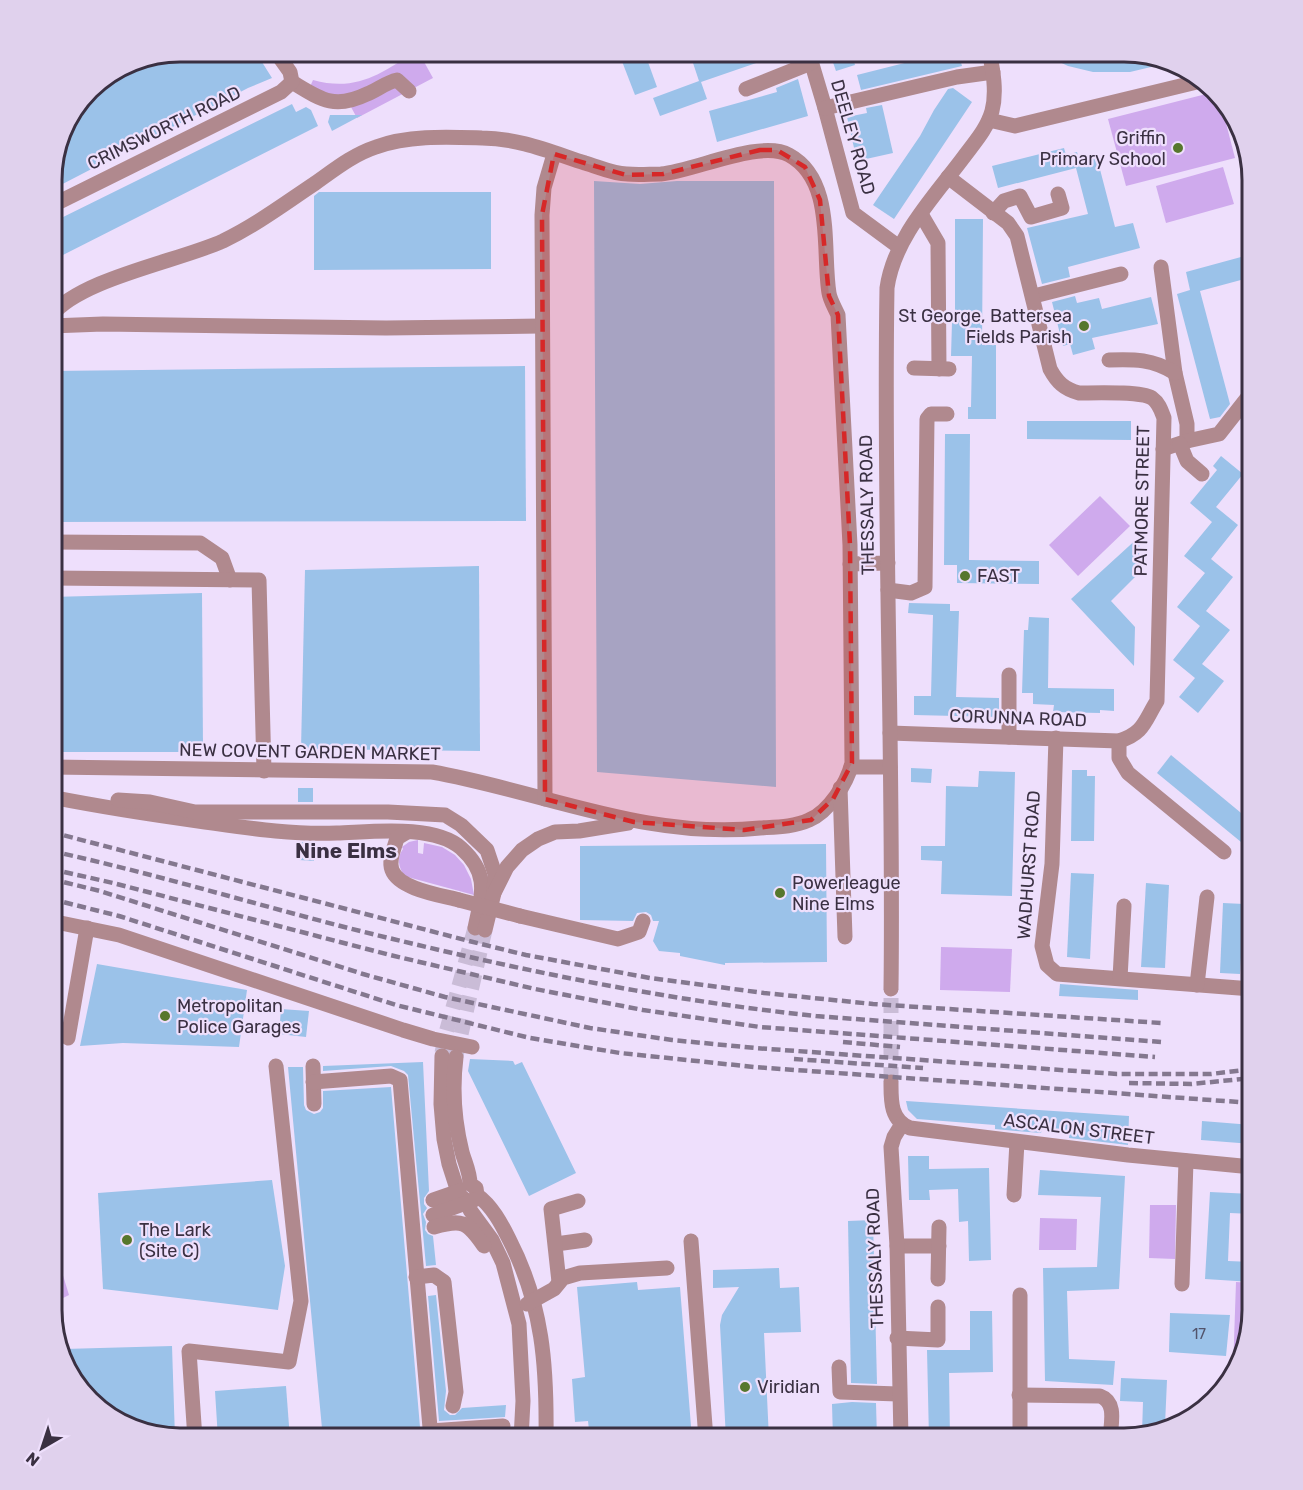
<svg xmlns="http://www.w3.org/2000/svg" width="1303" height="1490" viewBox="0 0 1303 1490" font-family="Rubik,sans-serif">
	<rect width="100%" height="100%" fill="#eedffc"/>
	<g fill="#cfaaed">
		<path d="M416,51H418L433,78L357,118L351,107L305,98L313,80C356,92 381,74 416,51Z"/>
		<path d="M1214,92L1219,96L1235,158L1126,186L1108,119Z"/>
		<path d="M1223,167L1234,204L1166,223L1156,186Z"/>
		<path d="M1100,496L1130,526L1078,576L1049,545Z"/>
		<path d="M418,840V853L423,854L424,843L442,847L455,855L464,865L471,879L474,895L404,876C399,867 396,858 403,849L402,847L409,842Z"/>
		<path d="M941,947L1012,949L1010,992L940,990Z"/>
		<path d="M1150,1205H1176L1175,1259L1149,1258Z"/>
		<path d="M1040,1218L1077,1219L1076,1250H1039Z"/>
		<path d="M51,1236L69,1295L51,1304Z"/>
		<path d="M1236,1282L1252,1283V1311L1239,1368L1236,1370H1233Z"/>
	</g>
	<g fill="#9bc2e9">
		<path d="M180,51H255L272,78L248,88L51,190V171L64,122L95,83L137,59Z"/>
		<path d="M618,51H644L657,87L635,95Z"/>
		<path d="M729,51H759L762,61L701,82L707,99L660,116L653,98L699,81L693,63Z"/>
		<path d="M829,51H851L855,65L836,71Z"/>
		<path d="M952,51H958L962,66L861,90L857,75Z"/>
		<path d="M1036,51H1132L1172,62L1130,72H1093L1068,66Z"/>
		<path d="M798,79L808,116L717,142L709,111L777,92L776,88Z"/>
		<path d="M953,88L972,102L894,219L873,205L920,136L934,110L948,89Z"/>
		<path d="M292,104L296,112L306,107L311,110L318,126L57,258L51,246V223Z"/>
		<path d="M882,105L893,153L857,161L847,117L867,113L866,108Z"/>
		<path d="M330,115H362L332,131L328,122Z"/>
		<path d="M1064,148L1066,155L1077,152L1079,159L1096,154L1115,227L1133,223L1140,248L1068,267L1070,277L1042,284L1027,228L1088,214L1076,168L998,188L992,166Z"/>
		<path d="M594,181L640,184L677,181H774L776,787L597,772Z"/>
		<path d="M319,192H491V269L314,270V196Z"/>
		<path d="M955,219H983L982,345H996V419H968V407H971L972,356H951L952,322H955Z"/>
		<path d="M1252,254V277L1200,291L1230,404L1220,417L1210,419L1177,294L1190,290L1186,272Z"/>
		<path d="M1075,296L1077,303L1099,298L1102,309L1151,297L1158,324L1092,338L1095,349L1073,355L1070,344L1063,346L1052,302Z"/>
		<path d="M525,366L526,521L51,522V371Z"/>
		<path d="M1027,421H1131V440L1027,439Z"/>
		<path d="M945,434H970L969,560L1039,561V584L957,583V565H944Z"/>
		<path d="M1221,456L1243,474L1216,507L1238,525L1211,559L1233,577L1206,611L1230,630L1202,664L1224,681L1198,713L1179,697L1195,678L1173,660L1200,626L1177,607L1205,573L1184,556L1212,522L1190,503L1217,470L1213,466Z"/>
		<path d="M1140,536L1138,574L1111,601L1135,627L1134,666L1071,599Z"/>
		<path d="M479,566L480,751L301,749L305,570Z"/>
		<path d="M202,593L203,752H51V597Z"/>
		<path d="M909,603L950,604V611H959L956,697L999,698V717L914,715V696H931L933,615L908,613Z"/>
		<path d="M1029,617L1049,618L1048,688L1114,689V711L1100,710V713L1053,712L1054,705L1033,704V693H1022L1024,630H1028Z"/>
		<path d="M1171,755L1252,822V851L1157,773Z"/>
		<path d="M911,768L932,769L931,783L911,782Z"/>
		<path d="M1072,770H1087V776H1095L1094,841H1071Z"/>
		<path d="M979,771L1015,772L1012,896L941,894L942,861L921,860V846H945L946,786L978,787Z"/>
		<rect x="298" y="788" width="15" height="14"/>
		<path d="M299,842L314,843V861L299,860Z"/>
		<path d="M826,844L827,962L725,963V965L680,956V953L659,951L653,941L659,921H653L651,915L646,912L637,913L633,921L580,920V846Z"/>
		<path d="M1071,873L1094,874L1090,959L1067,957Z"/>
		<path d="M1146,883L1169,885L1165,968L1141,967Z"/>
		<path d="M1223,903L1244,904L1240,974L1220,973Z"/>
		<path d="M97,964L247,990L239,1047L123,1043L80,1046Z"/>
		<path d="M1060,984L1138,990V1000L1059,996Z"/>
		<path d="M281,1009L309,1011L306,1037L279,1034Z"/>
		<path d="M470,1059L513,1061L515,1065L522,1062L576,1173L529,1196L468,1071Z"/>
		<path d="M423,1062L429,1191L424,1198V1204L427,1208L423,1214L426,1222L425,1230L428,1234L433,1236L436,1265L426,1266L408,1075L404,1071L391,1066L323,1071V1066Z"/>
		<path d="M288,1067H303L304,1105L306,1110L314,1114L320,1112L323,1108V1091L391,1087L421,1439H323Z"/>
		<path d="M906,1101L1129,1116L1128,1145L1069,1138L1070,1130L1042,1129L1041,1133L1016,1131L995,1129V1125L917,1119L908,1110Z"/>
		<path d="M1202,1121L1252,1125V1144L1201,1140Z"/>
		<path d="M908,1156H929V1169L989,1168L991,1260L969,1261L968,1221L959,1222L958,1189L929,1190L930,1200H909Z"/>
		<path d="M1040,1170L1125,1176L1119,1289L1067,1291L1069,1359L1115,1361L1113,1385L1045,1381L1043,1268L1097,1267L1101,1197L1038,1195Z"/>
		<path d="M272,1180L285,1266L278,1310L103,1289L98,1193Z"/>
		<path d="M1210,1192L1252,1194V1214L1230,1213L1228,1261L1252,1262V1282L1205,1279Z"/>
		<path d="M873,1220L877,1384L851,1383L848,1221Z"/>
		<path d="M779,1268L780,1288L799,1287L801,1332L764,1333L769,1439H726L720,1325L722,1315L739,1287L713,1288V1270Z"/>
		<path d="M637,1282L638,1290L680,1287L692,1439H590L588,1421L575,1422L572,1379L585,1377L577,1287Z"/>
		<path d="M436,1295L446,1391L444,1410L450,1415H455L462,1408L506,1405L505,1417L439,1421L428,1296Z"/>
		<path d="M970,1311H992L993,1372L949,1373L950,1439H929L927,1350H970Z"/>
		<path d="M1170,1313L1230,1315L1226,1356L1169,1352Z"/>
		<path d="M172,1346L175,1438L122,1426L77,1388L64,1349Z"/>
		<path d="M1121,1378L1167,1380L1165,1425L1142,1433L1143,1402L1120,1401Z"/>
		<path d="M286,1386L290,1439H218L215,1391Z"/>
		<path d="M852,1402L876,1403L877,1439H833L832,1404Z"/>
		<path d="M502,1436L501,1439H456Z"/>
	</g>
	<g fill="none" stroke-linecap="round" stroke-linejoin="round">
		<g stroke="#cabcd7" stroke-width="15" stroke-dasharray="15 8" stroke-linecap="butt">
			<path d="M442,1053L446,1033L475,928"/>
			<path d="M456,1056L485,930"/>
			<path d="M891,1082V989"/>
		</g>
		<g stroke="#b0898e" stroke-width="15">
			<path d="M275,51L290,72L292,82C320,99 334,110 367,94C377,90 387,82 397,80L409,91"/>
			<path d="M808,51L825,108L853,213L899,247"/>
			<path d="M746,89L811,63"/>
			<path d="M825,108L957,77L993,72"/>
			<path d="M989,120L1015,126L1201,81"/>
			<path d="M51,206L281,92L292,82"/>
			<path d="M993,213L1004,201L1020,196L1031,217L1062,208L1058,194"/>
			<path d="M921,214L938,243L939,369"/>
			<path d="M1161,267L1175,373L1187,424V441L1163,449"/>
			<path d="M1034,296L1121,274"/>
			<path d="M51,326L103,324L386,328L541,326"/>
			<path d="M1109,360C1134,359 1153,359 1175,373"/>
			<path d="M914,368L949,369"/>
			<path d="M1187,441L1219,434L1252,392"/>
			<path d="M1180,444L1187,461L1202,474"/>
			<path d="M51,542L200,543L222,558L230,580"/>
			<path d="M850,564L888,563"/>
			<path d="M51,578L259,580L264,771"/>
			<path d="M888,590L911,593L925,587L927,419L931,414H947"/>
			<path d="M1009,675V737"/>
			<path d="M890,733L1119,741C1144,733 1144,722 1157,701L1164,418C1161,410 1159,403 1152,398C1140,391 1094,393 1079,393C1064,389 1057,382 1050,369L1017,236L1008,223L948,177"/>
			<path d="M1056,738L1052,864L1042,946L1047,965L1057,974L1252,989"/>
			<path d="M1119,741V758L1128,773L1224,852"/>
			<path d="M51,767L432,772C541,791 646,840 760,828C776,827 794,827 809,820C829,812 847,783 852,763L850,545L838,315C835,308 830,300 829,293C822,250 835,180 789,155C760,139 695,171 661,174C650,174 638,175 627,174C613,174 599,167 585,163C551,152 518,138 482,138C448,137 409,135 376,147C352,155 334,170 314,184C284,204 256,225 223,241C179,261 79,279 51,316"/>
			<path d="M851,767H890"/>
			<path d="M840,788L845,937"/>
			<path d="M51,797C102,807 153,815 205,822C248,828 293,835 337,833C371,832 434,824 461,848C490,874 482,894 475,928"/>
			<path d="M545,799L542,215L544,188L554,154"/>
			<path d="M118,800L150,802L195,812H388L445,815L461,825L487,850L495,874L494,893"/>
			<path d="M407,832L397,838C395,847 388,860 392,870C399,889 440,895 459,900"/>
			<path d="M520,916L618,939L639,932L643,921"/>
			<path d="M51,921L119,935L403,1030L433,1039L472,1047"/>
			<path d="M485,930L494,893L507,867L522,850L538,839L555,832L579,831L628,823"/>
			<path d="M1120,978L1124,906"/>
			<path d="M1197,985L1207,897"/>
			<path d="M891,989C894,756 883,522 887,288C894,238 933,198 963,158C974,143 987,129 992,111C997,92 993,70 989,51"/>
			<path d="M68,1038L87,928"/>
			<path d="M442,1056L441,1104L444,1139L449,1164L459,1195L467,1201L470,1210L492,1240L503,1263L519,1324L523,1401L521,1439"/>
			<path d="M456,1057C452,1089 454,1120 462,1152C465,1163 470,1172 470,1184L476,1188L477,1195C492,1206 501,1223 509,1239C543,1305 547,1366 546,1439"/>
			<path d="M313,1066L314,1104"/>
			<path d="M313,1082L391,1076L400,1080L431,1439"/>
			<path d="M891,1082C891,1100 890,1120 910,1128L1128,1155L1252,1167"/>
			<path d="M1014,1195L1017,1142"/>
			<path d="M433,1200L459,1191"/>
			<path d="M433,1215L474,1200"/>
			<path d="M434,1227C462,1219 467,1221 484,1246"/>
			<path d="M691,1241L706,1439"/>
			<path d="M556,1244L585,1240"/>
			<path d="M897,1246H939"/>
			<path d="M416,1277L434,1275L444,1282L456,1392L453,1406"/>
			<path d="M938,1279L939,1227"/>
			<path d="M559,1282L551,1209L578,1201"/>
			<path d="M1182,1284L1186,1161"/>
			<path d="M1020,1295V1439"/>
			<path d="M527,1304L554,1289L563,1278L580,1273L667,1268"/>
			<path d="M897,1338L938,1340V1307"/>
			<path d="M839,1367L840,1392L898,1394"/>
			<path d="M1019,1395L1100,1396C1117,1402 1111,1423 1110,1439"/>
			<path d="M430,1431L503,1426"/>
			<path d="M195,1439L189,1351L289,1362L301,1301L276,1066"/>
			<path d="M901,1439L897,1246L891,1147L894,1137L902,1124"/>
		</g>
		<g stroke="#84788f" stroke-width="4.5" stroke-dasharray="9 4.5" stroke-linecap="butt">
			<path d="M51,832L469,941L526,955L650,978L764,993L873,1004L1161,1023"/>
			<path d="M51,851C166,876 279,912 393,939C533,973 673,1001 816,1016L1161,1042"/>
			<path d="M51,869L113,883L390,955L535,989L643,1010L760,1027L1155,1057"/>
			<path d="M51,879L100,891L363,974L445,997L590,1028L672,1040L755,1048L1117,1074H1211L1252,1069"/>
			<path d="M51,899L119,916L396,1005L530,1038L620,1053L754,1067L1252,1103"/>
			<path d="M843,1042L900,1047"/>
			<path d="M794,1059L923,1068"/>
			<path d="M1129,1083L1191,1084L1252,1078"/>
		</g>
		<path stroke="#b0898e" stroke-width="15" d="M459,900L520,916"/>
	</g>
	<path fill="#d62828" fill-opacity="0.2" stroke="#d62828" stroke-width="4.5" stroke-dasharray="12 8" stroke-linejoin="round" d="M760,150H777L805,167L820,200L829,296L838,315L850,545L852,763L833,799L811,820L744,830L634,822L545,799L542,215L554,154L626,175L663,174Z"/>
	<g fill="#57772d" stroke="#eedffc" stroke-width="2">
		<circle cx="1178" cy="148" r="6"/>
		<circle cx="1084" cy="326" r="6"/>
		<circle cx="965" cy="576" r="6"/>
		<circle cx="780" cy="893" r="6"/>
		<circle cx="165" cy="1016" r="6"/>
		<circle cx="127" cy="1240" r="6"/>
		<circle cx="745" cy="1387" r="6"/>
	</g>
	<g text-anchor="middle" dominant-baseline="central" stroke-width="4.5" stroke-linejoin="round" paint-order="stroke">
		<g font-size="15" fill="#52546c">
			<text x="1199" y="1334">17</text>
		</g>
		<g font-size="18" fill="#3a3042" stroke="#eedffc">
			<text transform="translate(164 128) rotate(-26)">CRIMSWORTH ROAD</text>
			<text transform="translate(853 137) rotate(74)">DEELEY ROAD</text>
			<text transform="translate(1142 501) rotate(-89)">PATMORE STREET</text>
			<text transform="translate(867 505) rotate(-91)">THESSALY ROAD</text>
			<text transform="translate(1018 718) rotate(2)">CORUNNA ROAD</text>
			<text transform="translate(310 752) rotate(1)">NEW COVENT GARDEN MARKET</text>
			<text transform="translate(1029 865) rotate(-86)">WADHURST ROAD</text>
			<text transform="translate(1079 1129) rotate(7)">ASCALON STREET</text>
			<text transform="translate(875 1258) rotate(-92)">THESSALY ROAD</text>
		</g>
		<g font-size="18" fill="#3a3042" stroke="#eedffc" text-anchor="start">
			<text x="1166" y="138" text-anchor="end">Griffin<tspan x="1166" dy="21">Primary School</tspan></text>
			<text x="1072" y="316" text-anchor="end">St George, Battersea<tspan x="1072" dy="21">Fields Parish</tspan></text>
			<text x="977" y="576">FAST</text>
			<text x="792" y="883">Powerleague<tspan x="792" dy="21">Nine Elms</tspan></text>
			<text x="177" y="1006">Metropolitan<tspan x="177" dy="21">Police Garages</tspan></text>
			<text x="139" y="1230">The Lark<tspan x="139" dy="21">(Site C)</tspan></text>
			<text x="757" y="1387">Viridian</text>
		</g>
		<g font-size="21" font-weight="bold" fill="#3a3042" stroke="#eedffc">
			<text x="346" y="850">Nine Elms</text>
		</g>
	</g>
	<path d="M0 0H1303V1490H0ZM180 62H1124A118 118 0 0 1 1242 180V1310A118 118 0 0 1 1124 1428H180A118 118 0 0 1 62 1310V180A118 118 0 0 1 180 62Z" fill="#e0d1ed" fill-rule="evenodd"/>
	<path fill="none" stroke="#3a3042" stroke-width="3" d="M180 62H1124A118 118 0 0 1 1242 180V1310A118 118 0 0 1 1124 1428H180A118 118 0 0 1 62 1310V180A118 118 0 0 1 180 62Z"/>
	<g transform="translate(42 1448) rotate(219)" stroke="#eedffc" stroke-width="4.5" paint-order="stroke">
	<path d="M0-4.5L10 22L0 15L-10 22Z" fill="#3a3042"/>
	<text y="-9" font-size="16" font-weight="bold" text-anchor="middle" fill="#3a3042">N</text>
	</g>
</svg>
